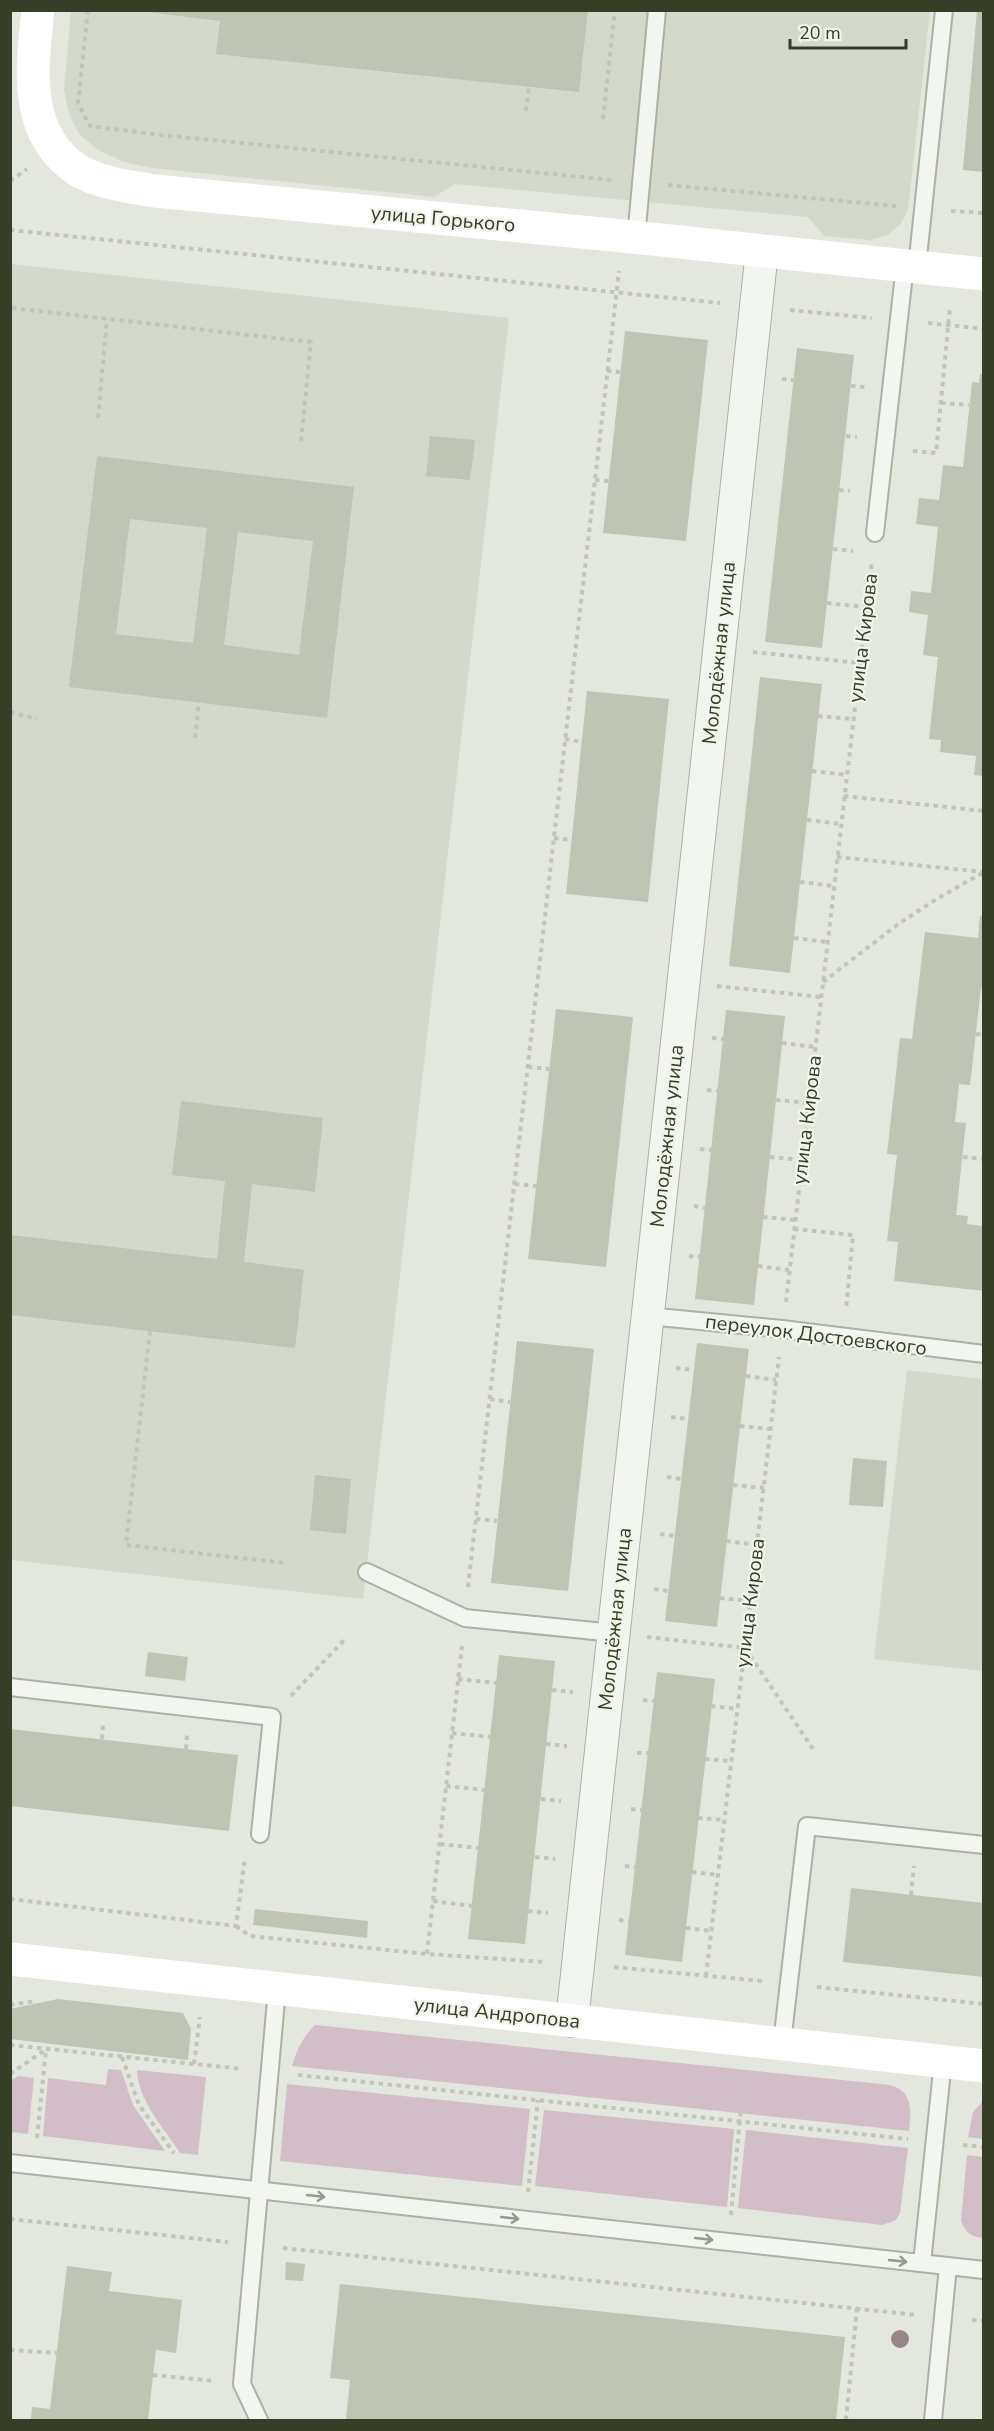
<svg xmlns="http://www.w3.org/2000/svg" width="994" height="2431" viewBox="0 0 994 2431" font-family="'Nunito Sans',sans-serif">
	<rect width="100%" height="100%" fill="#e4e7dd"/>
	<g fill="#d4d9cb">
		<path d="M71,11H930L908,210L900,225L887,235L871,240L824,236L808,217L455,184L434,197L152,168L124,162L98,150L79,134L69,114L64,90Z"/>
		<path d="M11,264L509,318L363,1599L11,1560Z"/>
		<path d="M907,1370L983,1379V1671L874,1659Z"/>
	</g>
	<g fill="#d1bec9">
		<path d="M315,2025L890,2085C913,2091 911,2111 909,2131L292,2066C297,2049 303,2037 315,2025Z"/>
		<path d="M108,2069L121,2070L133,2105L165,2151L43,2136L48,2078L106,2085Z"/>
		<path d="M137,2070L206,2077L198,2155L180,2153C164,2128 138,2101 137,2070Z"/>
		<path d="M19,2076L34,2078L28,2134L11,2132V2080Z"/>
		<path d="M287,2084L530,2109L522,2186L280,2161Z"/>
		<path d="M983,2101V2139L968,2137L973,2112Z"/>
		<path d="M544,2110L734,2129L727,2207L535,2186Z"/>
		<path d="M746,2130L908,2148L900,2213L896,2220L882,2225L738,2208Z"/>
		<path d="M967,2155L983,2157V2238C971,2237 966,2233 961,2221Z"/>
	</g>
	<g fill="#bfc4b4" fill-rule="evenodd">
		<path d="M132,10H588L579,92L216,54L220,21Z"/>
		<path d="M977,10H984V172L963,170Z"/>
		<path d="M625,331L708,340L686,541L603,533Z"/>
		<path d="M797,348L854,355L822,648L765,642Z"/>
		<path d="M980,374L984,375V776L974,775L976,756L940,752L941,740L929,739L938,657L923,655L928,615L909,612L911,591L931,593L938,527L916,524L919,498L939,500L943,465L963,467L972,382L979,383Z"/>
		<path d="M430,436L475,440L470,480L426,476Z"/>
		<path d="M97,456L354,487L327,718L69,687ZM130,519L207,528L193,643L116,634ZM238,532L313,541L299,655L224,645Z"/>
		<path d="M760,677L822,684L790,973L729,966Z"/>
		<path d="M587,691L669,699L648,902L566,894Z"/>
		<path d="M980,916L984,917V988H981L970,1085L959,1084L955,1122L966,1123L956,1215L968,1216L967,1224L984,1226V1291L894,1281L898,1242L887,1241L897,1155L887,1154L900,1038L912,1039L925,932L978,938Z"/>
		<path d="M556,1009L633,1017L606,1267L528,1259Z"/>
		<path d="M726,1010L785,1016L754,1305L695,1299Z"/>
		<path d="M181,1101L323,1118L315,1192L252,1184L244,1262L304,1270L295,1348L10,1315V1235L217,1259L225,1181L172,1175Z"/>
		<path d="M517,1341L594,1349L568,1591L491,1583Z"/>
		<path d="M697,1343L749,1349L717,1627L665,1621Z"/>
		<path d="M853,1458L887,1461L883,1507L849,1505Z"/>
		<path d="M315,1475L351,1479L346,1534L310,1530Z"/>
		<path d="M148,1652L188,1657L185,1681L145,1676Z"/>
		<path d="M499,1655L555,1661L525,1944L468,1939Z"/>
		<path d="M657,1672L715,1679L682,1962L625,1955Z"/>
		<path d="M10,1729L238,1755L229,1831L10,1806Z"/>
		<path d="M851,1888L984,1903V1977L843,1962Z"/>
		<path d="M255,1909L368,1921L367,1938L253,1925Z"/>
		<path d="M58,1999L183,2013L191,2029L188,2060L10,2039V2009Z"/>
		<path d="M286,2262L305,2264L303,2281L285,2280Z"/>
		<path d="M67,2266L112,2272L109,2291L182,2300L176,2353L156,2350L148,2420H31L32,2407L50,2409Z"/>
		<path d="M340,2284L845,2337L836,2420H346L350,2380L330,2378Z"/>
	</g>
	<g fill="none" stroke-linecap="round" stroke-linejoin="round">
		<g stroke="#acb1a3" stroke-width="20">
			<g id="lane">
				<path d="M636,238L657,10"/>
				<path d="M917,267L944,10"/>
				<path d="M875,533L905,265"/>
				<path d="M648,1316L782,1329L984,1354"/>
				<path d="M367,1572L465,1618L614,1633"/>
				<path d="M10,1687L272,1717L260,1834"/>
				<path d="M782,2043L807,1826L984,1845"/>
				<path d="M10,2163L984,2270"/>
				<path d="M922,2263L943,2061"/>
				<path d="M259,2420L242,2384L277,1989"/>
				<path d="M933,2420L948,2266"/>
			</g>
		</g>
		<g stroke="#acb1a3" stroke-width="34">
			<path id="street" d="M572,2021L762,251"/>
		</g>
		<g stroke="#c2c5bc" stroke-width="4" stroke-dasharray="4.5 4.5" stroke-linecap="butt">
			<path d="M88,10L78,103L90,126L161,135L612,180"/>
			<path d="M526,111L529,87"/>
			<path d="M603,119L615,10"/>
			<path d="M10,181L27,169"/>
			<path d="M668,185L896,206"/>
			<path d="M951,211L984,213"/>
			<path d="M10,230L720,303"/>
			<path d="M12,308L311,342L301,441"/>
			<path d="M790,310L872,318"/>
			<path d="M928,323L984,329"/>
			<path d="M607,371L620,372"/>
			<path d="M782,379L794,380"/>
			<path d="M851,386L865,387"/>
			<path d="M941,403L969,405"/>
			<path d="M98,418L107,319"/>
			<path d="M846,436L857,437"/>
			<path d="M913,451L936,453L950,307"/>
			<path d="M595,480L609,481"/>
			<path d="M839,490L850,491"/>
			<path d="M833,549L853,551"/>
			<path d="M827,603L866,607"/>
			<path d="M753,652L860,663"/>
			<path d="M10,712L37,719"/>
			<path d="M818,716L853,719"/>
			<path d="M195,738L199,702"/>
			<path d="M565,739L582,742"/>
			<path d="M812,771L847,775"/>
			<path d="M844,796L984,811"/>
			<path d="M807,820L841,824"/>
			<path d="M554,838L572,840"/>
			<path d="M837,857L983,872"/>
			<path d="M800,882L834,886"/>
			<path d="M794,938L827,942"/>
			<path d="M823,982L897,925L935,900L984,872"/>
			<path d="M717,986L821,997"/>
			<path d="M976,1034L984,1035"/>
			<path d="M712,1038L723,1039"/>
			<path d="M782,1043L815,1047"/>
			<path d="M528,1067L549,1069"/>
			<path d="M707,1090L718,1091"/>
			<path d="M776,1100L809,1103"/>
			<path d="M700,1149L711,1150"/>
			<path d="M770,1157L802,1160"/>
			<path d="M963,1157L984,1159"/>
			<path d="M515,1184L536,1186"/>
			<path d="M694,1206L705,1208"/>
			<path d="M763,1217L795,1220"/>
			<path d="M794,1229L853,1235L846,1310"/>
			<path d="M689,1256L700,1257"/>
			<path d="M758,1266L789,1270"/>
			<path d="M786,1302L872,561"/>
			<path d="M150,1331L126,1545L285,1563"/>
			<path d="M676,1368L694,1370"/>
			<path d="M746,1376L776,1380"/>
			<path d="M490,1399L510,1402"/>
			<path d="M671,1417L688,1419"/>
			<path d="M740,1426L770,1429"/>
			<path d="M667,1477L681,1479"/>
			<path d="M733,1485L764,1488"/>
			<path d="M476,1519L497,1521"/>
			<path d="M660,1534L675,1536"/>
			<path d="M726,1541L757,1545"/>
			<path d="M468,1587L619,271"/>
			<path d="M654,1589L668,1591"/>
			<path d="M720,1598L750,1601"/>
			<path d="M647,1637L745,1648L815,1752"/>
			<path d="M458,1679L496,1683"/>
			<path d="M552,1690L573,1692"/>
			<path d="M291,1696L346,1638"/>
			<path d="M643,1700L654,1701"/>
			<path d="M711,1706L738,1709"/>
			<path d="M452,1733L490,1737"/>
			<path d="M102,1739L103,1725"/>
			<path d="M546,1744L567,1746"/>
			<path d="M186,1749L187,1735"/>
			<path d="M637,1753H648"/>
			<path d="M705,1759L732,1761"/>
			<path d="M446,1786L485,1790"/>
			<path d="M541,1799L561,1801"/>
			<path d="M631,1809L642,1810"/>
			<path d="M698,1818L725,1820"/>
			<path d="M440,1844L479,1848"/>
			<path d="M535,1857L555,1859"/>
			<path d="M625,1866L635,1867"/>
			<path d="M692,1872L719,1875"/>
			<path d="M911,1895L914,1866"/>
			<path d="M10,1899L236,1926L245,1857"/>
			<path d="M433,1901L472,1906"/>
			<path d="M528,1911L548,1913"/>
			<path d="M619,1920L629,1921"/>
			<path d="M236,1926L250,1936L427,1954L544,1962"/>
			<path d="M686,1928L712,1931"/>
			<path d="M427,1954L462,1646"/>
			<path d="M614,1967L762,1981"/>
			<path d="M706,1976L779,1357"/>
			<path d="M817,1987L984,2004"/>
			<path d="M10,2005L35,2001"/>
			<path d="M10,2045L243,2069"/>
			<path d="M122,2057L139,2105L174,2153"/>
			<path d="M194,2064L200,2017"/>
			<path d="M10,2074L45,2050"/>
			<path d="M298,2075L908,2139"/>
			<path d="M37,2138L46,2049"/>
			<path d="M963,2145L984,2147"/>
			<path d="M528,2192L538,2100"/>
			<path d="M731,2215L744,2076"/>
			<path d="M10,2219L228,2242"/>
			<path d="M283,2248L917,2315"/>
			<path d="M972,2320L984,2321"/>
			<path d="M10,2350L57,2353"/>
			<path d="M153,2375L215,2381"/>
			<path d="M846,2420L857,2308"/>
		</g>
		<use href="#lane" stroke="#f3f5f0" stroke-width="16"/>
		<use href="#street" stroke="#f3f5f0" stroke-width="32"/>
		<g stroke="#fff" stroke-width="33">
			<path d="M38,10C32,67 22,135 79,171C99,183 132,187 155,191L623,236L984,274"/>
			<path d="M10,1959L984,2066"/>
		</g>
	</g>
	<circle fill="#98858a" cx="900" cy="2339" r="9"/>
	<defs><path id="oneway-shaft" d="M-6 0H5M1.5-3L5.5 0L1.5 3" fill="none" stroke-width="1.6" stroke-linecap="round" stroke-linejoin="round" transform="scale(1.5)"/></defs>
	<g stroke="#949a8c">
		<use href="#oneway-shaft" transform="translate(316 2196) rotate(6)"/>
		<use href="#oneway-shaft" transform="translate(510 2218) rotate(6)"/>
		<use href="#oneway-shaft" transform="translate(704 2239) rotate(6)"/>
		<use href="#oneway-shaft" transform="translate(898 2261) rotate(6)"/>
	</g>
	<g text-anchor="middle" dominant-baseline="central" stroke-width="4.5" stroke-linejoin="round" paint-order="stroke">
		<g font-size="20" fill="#363e27" stroke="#f2f5ec">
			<text transform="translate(443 219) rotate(5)">улица Горького</text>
			<text transform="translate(863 638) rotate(-83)">улица Кирова</text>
			<text transform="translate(719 653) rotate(-84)">Молодёжная улица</text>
			<text transform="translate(807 1120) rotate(-83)">улица Кирова</text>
			<text transform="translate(667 1136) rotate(-84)">Молодёжная улица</text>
			<text transform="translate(816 1335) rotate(7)">переулок Достоевского</text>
			<text transform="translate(750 1603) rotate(-83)">улица Кирова</text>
			<text transform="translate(615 1619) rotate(-84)">Молодёжная улица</text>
			<text transform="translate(497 2013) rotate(6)">улица Андропова</text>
		</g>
	</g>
	<rect width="994" height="2431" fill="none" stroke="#363e27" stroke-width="24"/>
	<path d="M790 39v9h116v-9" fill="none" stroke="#363e27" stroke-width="3"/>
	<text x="799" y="39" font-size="18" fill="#363e27" stroke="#f2f5ec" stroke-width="4.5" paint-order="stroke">20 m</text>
</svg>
